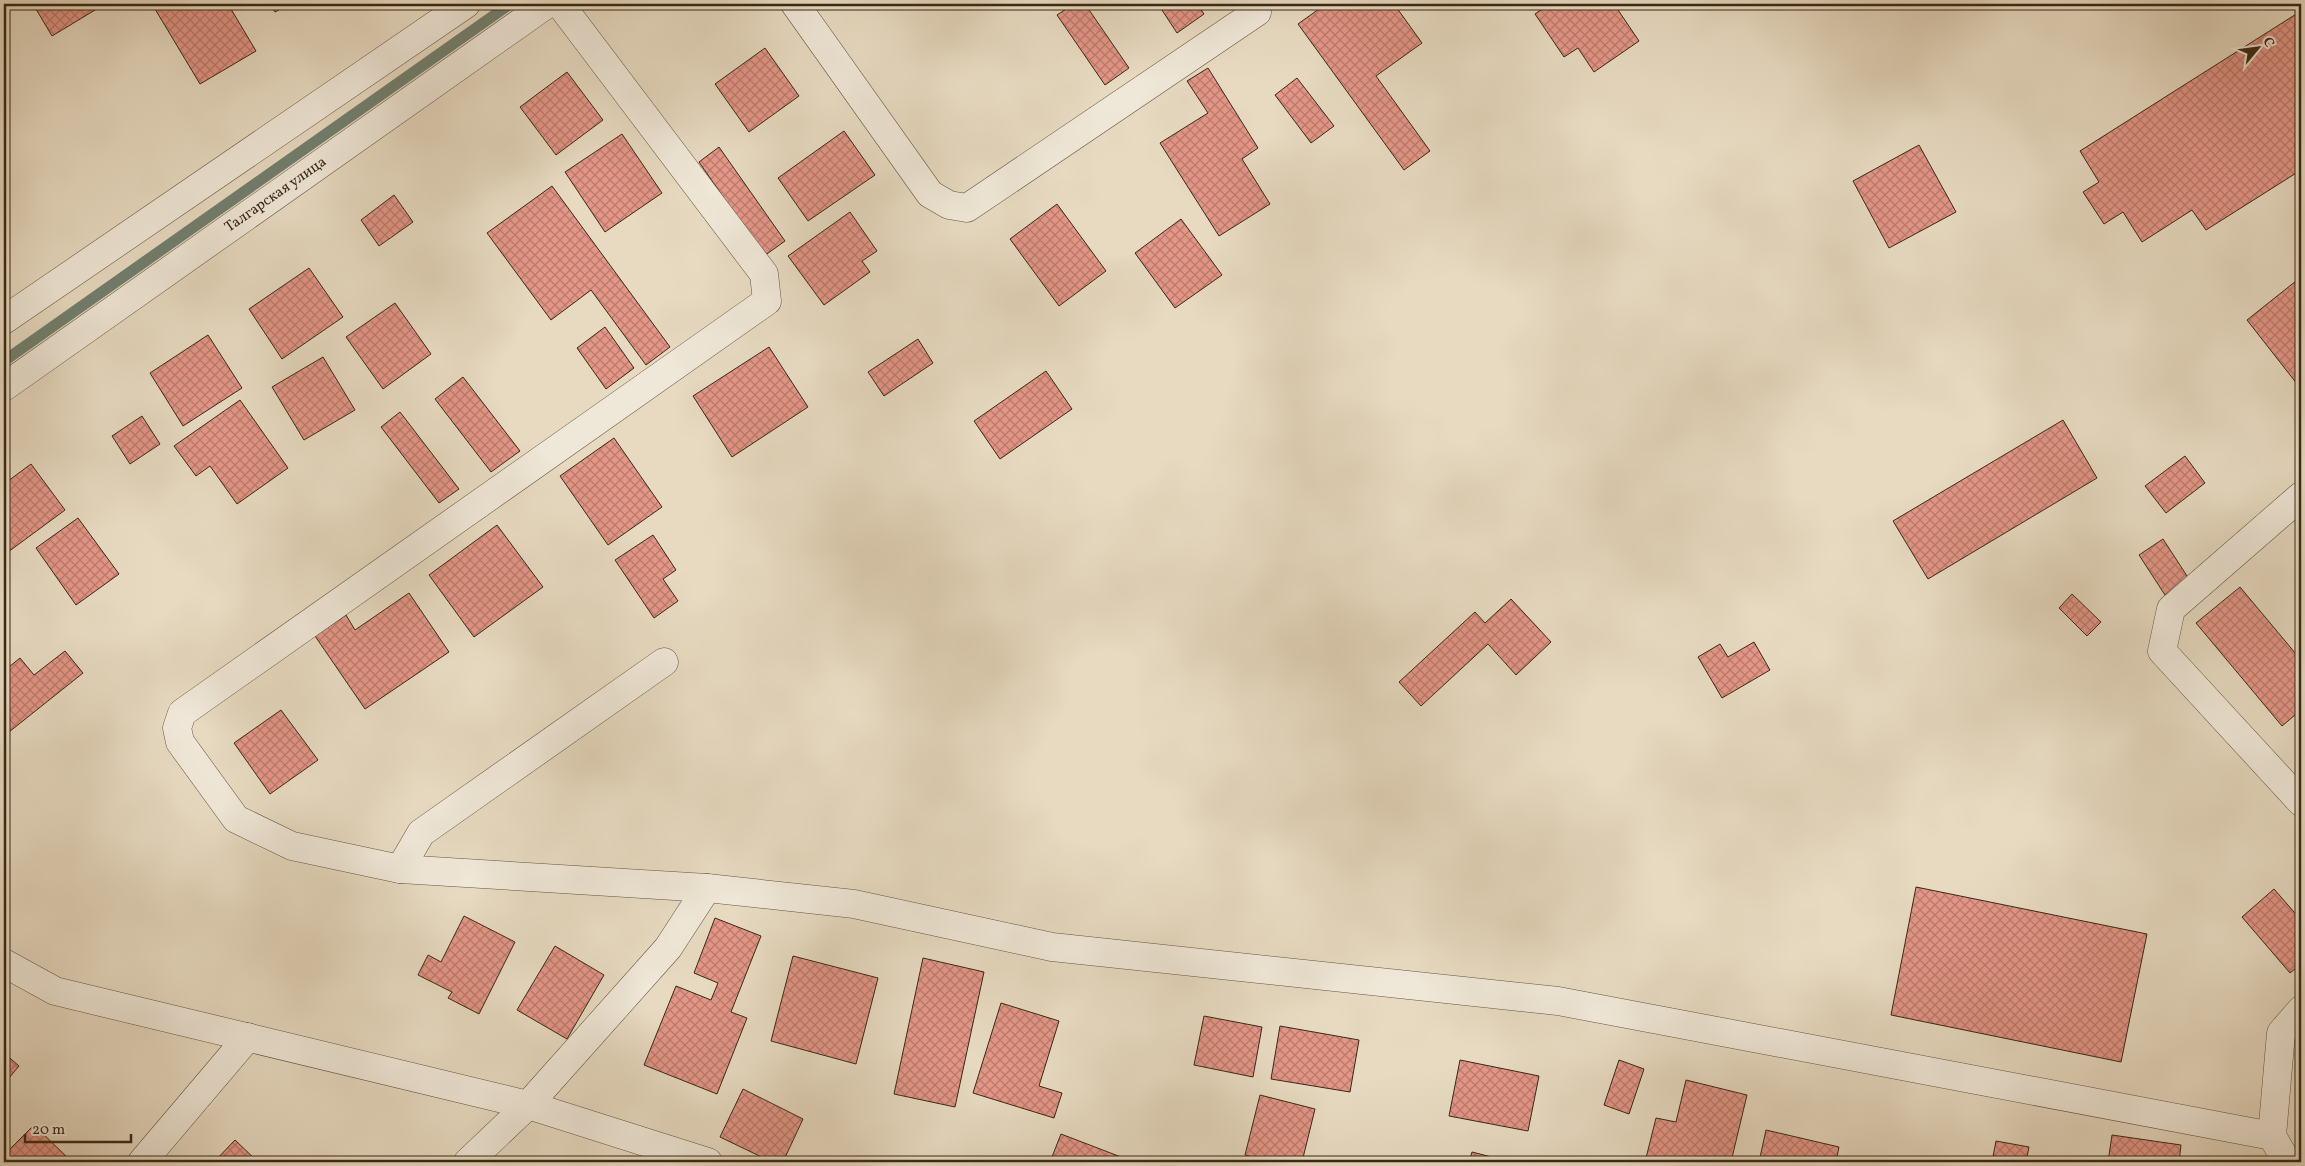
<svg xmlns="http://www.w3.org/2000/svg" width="2305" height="1166" viewBox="0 0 2305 1166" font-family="Vollkorn,serif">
	<defs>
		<pattern id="building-cross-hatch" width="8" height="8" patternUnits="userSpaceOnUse" patternTransform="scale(1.25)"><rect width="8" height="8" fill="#e49687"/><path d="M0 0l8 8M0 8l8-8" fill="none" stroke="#ba7a6d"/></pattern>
	</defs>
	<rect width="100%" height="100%" fill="#e7dac1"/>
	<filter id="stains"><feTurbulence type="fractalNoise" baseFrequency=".004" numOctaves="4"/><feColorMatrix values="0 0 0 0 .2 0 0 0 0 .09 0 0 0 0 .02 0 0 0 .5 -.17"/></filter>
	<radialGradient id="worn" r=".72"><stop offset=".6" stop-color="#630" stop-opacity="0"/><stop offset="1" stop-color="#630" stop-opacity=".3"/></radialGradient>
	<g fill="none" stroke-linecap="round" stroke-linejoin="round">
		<path stroke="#728070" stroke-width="11" d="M4,361L510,4"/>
	</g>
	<g fill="url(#building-cross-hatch)" stroke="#392815">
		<path d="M33,4H105L52,36Z"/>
		<path d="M152,4H228L256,51L200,84Z"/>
		<path d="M270,4H290L275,12Z"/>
		<path d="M1074,4H1085L1129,68L1105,85L1057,15Z"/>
		<path d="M1158,4H1197L1204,14L1177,33Z"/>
		<path d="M1326,4H1350L1351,6L1354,4H1394L1422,43L1376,76L1430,151L1404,170L1298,24Z"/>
		<path d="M1549,4H1591L1595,10L1604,4H1614L1639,41L1594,72L1578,48L1564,57L1535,14Z"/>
		<path d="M2301,11V170L2206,230L2192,210L2142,242L2123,212L2104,224L2083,192L2099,182L2080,151Z"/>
		<path d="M765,48L799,96L749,132L715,84Z"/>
		<path d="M1208,68L1258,148L1242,159L1270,204L1219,236L1160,143L1208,113L1187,81Z"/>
		<path d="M567,72L603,120L556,155L520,107Z"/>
		<path d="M1297,78L1334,126L1311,143L1275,95Z"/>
		<path d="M844,131L875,175L808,221L778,178Z"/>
		<path d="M622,134L662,193L605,232L565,172Z"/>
		<path d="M1919,145L1956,212L1889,248L1853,181Z"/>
		<path d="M719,147L785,241L764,256L699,162Z"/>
		<path d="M552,186L670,347L646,365L591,290L551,320L487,233Z"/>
		<path d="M394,195L413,222L379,246L361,220Z"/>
		<path d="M1057,204L1106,271L1059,306L1010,239Z"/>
		<path d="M850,212L877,251L862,261L870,272L824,305L788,256Z"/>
		<path d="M1181,219L1222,275L1175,308L1135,253Z"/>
		<path d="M309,268L343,317L282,359L249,309Z"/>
		<path d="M2301,277V389L2247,320Z"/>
		<path d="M395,303L431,354L383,389L346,337Z"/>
		<path d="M605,327L634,368L606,389L577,348Z"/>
		<path d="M208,335L242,388L183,426L150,373Z"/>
		<path d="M918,339L933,363L884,396L868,372Z"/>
		<path d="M769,347L808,407L732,457L693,396Z"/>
		<path d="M323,357L355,410L304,440L272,387Z"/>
		<path d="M1046,371L1072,409L1000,459L974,421Z"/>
		<path d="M463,377L520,451L491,472L435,399Z"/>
		<path d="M240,400L288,468L237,504L210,466L196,476L174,446Z"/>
		<path d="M400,412L459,489L439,503L381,427Z"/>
		<path d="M142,416L160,444L130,464L112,436Z"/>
		<path d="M2063,420L2097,478L1928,579L1893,521Z"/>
		<path d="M614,438L662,507L608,545L560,476Z"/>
		<path d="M2185,456L2205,483L2166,513L2145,486Z"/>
		<path d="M31,464L65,510L4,555V484Z"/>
		<path d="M78,518L119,574L76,605L36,548Z"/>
		<path d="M497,525L543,587L474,637L429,575Z"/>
		<path d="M653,535L676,570L663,579L678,601L654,618L615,560Z"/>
		<path d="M2163,539L2189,579L2165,595L2139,555Z"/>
		<path d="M2240,587L2301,660V710L2282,726L2196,623Z"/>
		<path d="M409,593L449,652L365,709L315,636L346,615L355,630Z"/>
		<path d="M2072,594L2101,622L2087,636L2059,608Z"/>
		<path d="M1511,599L1551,642L1516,675L1488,644L1421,706L1399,682L1475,612L1485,623Z"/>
		<path d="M1754,642L1770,670L1722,698L1698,657L1720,644L1728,657Z"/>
		<path d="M65,651L83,673L9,732L4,725V671L20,658L34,675Z"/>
		<path d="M281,710L318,760L270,794L234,743Z"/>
		<path d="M1916,887L2147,934L2121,1062L1891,1015Z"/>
		<path d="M2274,889L2301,920V964L2290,973L2242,917Z"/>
		<path d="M464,916L515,942L479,1014L448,998L452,992L418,975L428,955L441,962Z"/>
		<path d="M715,918L761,936L731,1012L747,1018L717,1094L644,1065L676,986L711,1000L718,983L694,973Z"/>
		<path d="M555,946L604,975L567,1039L517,1010Z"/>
		<path d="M793,956L878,978L856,1064L771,1041Z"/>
		<path d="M923,958L984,972L955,1107L894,1094Z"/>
		<path d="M1001,1003L1059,1021L1039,1086L1062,1093L1054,1118L973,1093Z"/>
		<path d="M1204,1016L1262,1027L1253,1077L1194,1065Z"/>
		<path d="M1280,1026L1359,1040L1350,1092L1271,1079Z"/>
		<path d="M4,1053L19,1066L4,1084Z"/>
		<path d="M1460,1060L1539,1076L1528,1131L1449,1116Z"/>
		<path d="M1619,1060L1644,1069L1629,1114L1604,1105Z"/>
		<path d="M1686,1080L1747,1095L1731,1162H1645L1656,1118L1676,1122Z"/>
		<path d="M743,1089L803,1119L783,1162H772L720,1137Z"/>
		<path d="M1260,1095L1315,1109L1302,1162H1272L1245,1155Z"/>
		<path d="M34,1125L72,1162H4V1155Z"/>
		<path d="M1766,1130L1839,1147L1836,1162H1759Z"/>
		<path d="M1061,1134L1121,1157L1119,1162H1050Z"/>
		<path d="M2112,1135L2181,1145L2179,1162H2108Z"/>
		<path d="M235,1140L258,1162H214Z"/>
		<path d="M1996,1141L2029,1147L2026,1162H1992Z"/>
		<path d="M1472,1152L1511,1162H1469Z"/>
	</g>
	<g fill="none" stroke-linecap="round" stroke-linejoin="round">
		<g stroke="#645440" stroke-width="29">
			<g id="minor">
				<path d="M560,4L764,274L767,301L182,713L177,728L180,742L236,819L292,846L400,869L707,888L854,904L1052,947L1558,1001L2272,1136L2287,1162"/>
				<path d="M795,4L930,194L949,205L967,208L1257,12"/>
				<path d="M4,320L466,4"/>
				<path d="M4,387L547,4"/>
				<path d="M2301,496L2171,609L2162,651L2301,802"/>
				<path d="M400,869L421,833L664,662"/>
				<path d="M707,888L668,948L528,1105L708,1162"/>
				<path d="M4,963L55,991L528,1105L468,1162"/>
				<path d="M2272,1136L2281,1033L2301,1010"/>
				<path d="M142,1162L248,1037"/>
			</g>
		</g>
		<use href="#minor" stroke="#efe7d7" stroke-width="28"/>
	</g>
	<g text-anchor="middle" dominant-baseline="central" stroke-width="5" stroke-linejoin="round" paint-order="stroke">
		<g font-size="15" fill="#392815" stroke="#efe7d7">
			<text transform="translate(276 195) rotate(-35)">Талгарская улица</text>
		</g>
	</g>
	<rect width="2305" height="1166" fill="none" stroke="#e7dac1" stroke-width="20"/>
	<rect x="5" y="5" width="2295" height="1156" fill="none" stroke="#392815" stroke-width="2.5"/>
	<rect x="10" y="10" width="2285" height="1146" fill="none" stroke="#392815"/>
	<g transform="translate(2258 48) rotate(61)" stroke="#efe7d7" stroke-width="4" paint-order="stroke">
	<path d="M0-4L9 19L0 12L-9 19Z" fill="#392815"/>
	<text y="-8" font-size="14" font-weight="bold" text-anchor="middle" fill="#392815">С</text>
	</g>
	<path d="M25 1134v8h106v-8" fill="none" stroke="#392815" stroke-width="2.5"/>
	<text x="32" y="1134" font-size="15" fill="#392815" stroke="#efe7d7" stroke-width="4" paint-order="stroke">20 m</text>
	<rect width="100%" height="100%" filter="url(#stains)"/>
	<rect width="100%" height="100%" fill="url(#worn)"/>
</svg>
